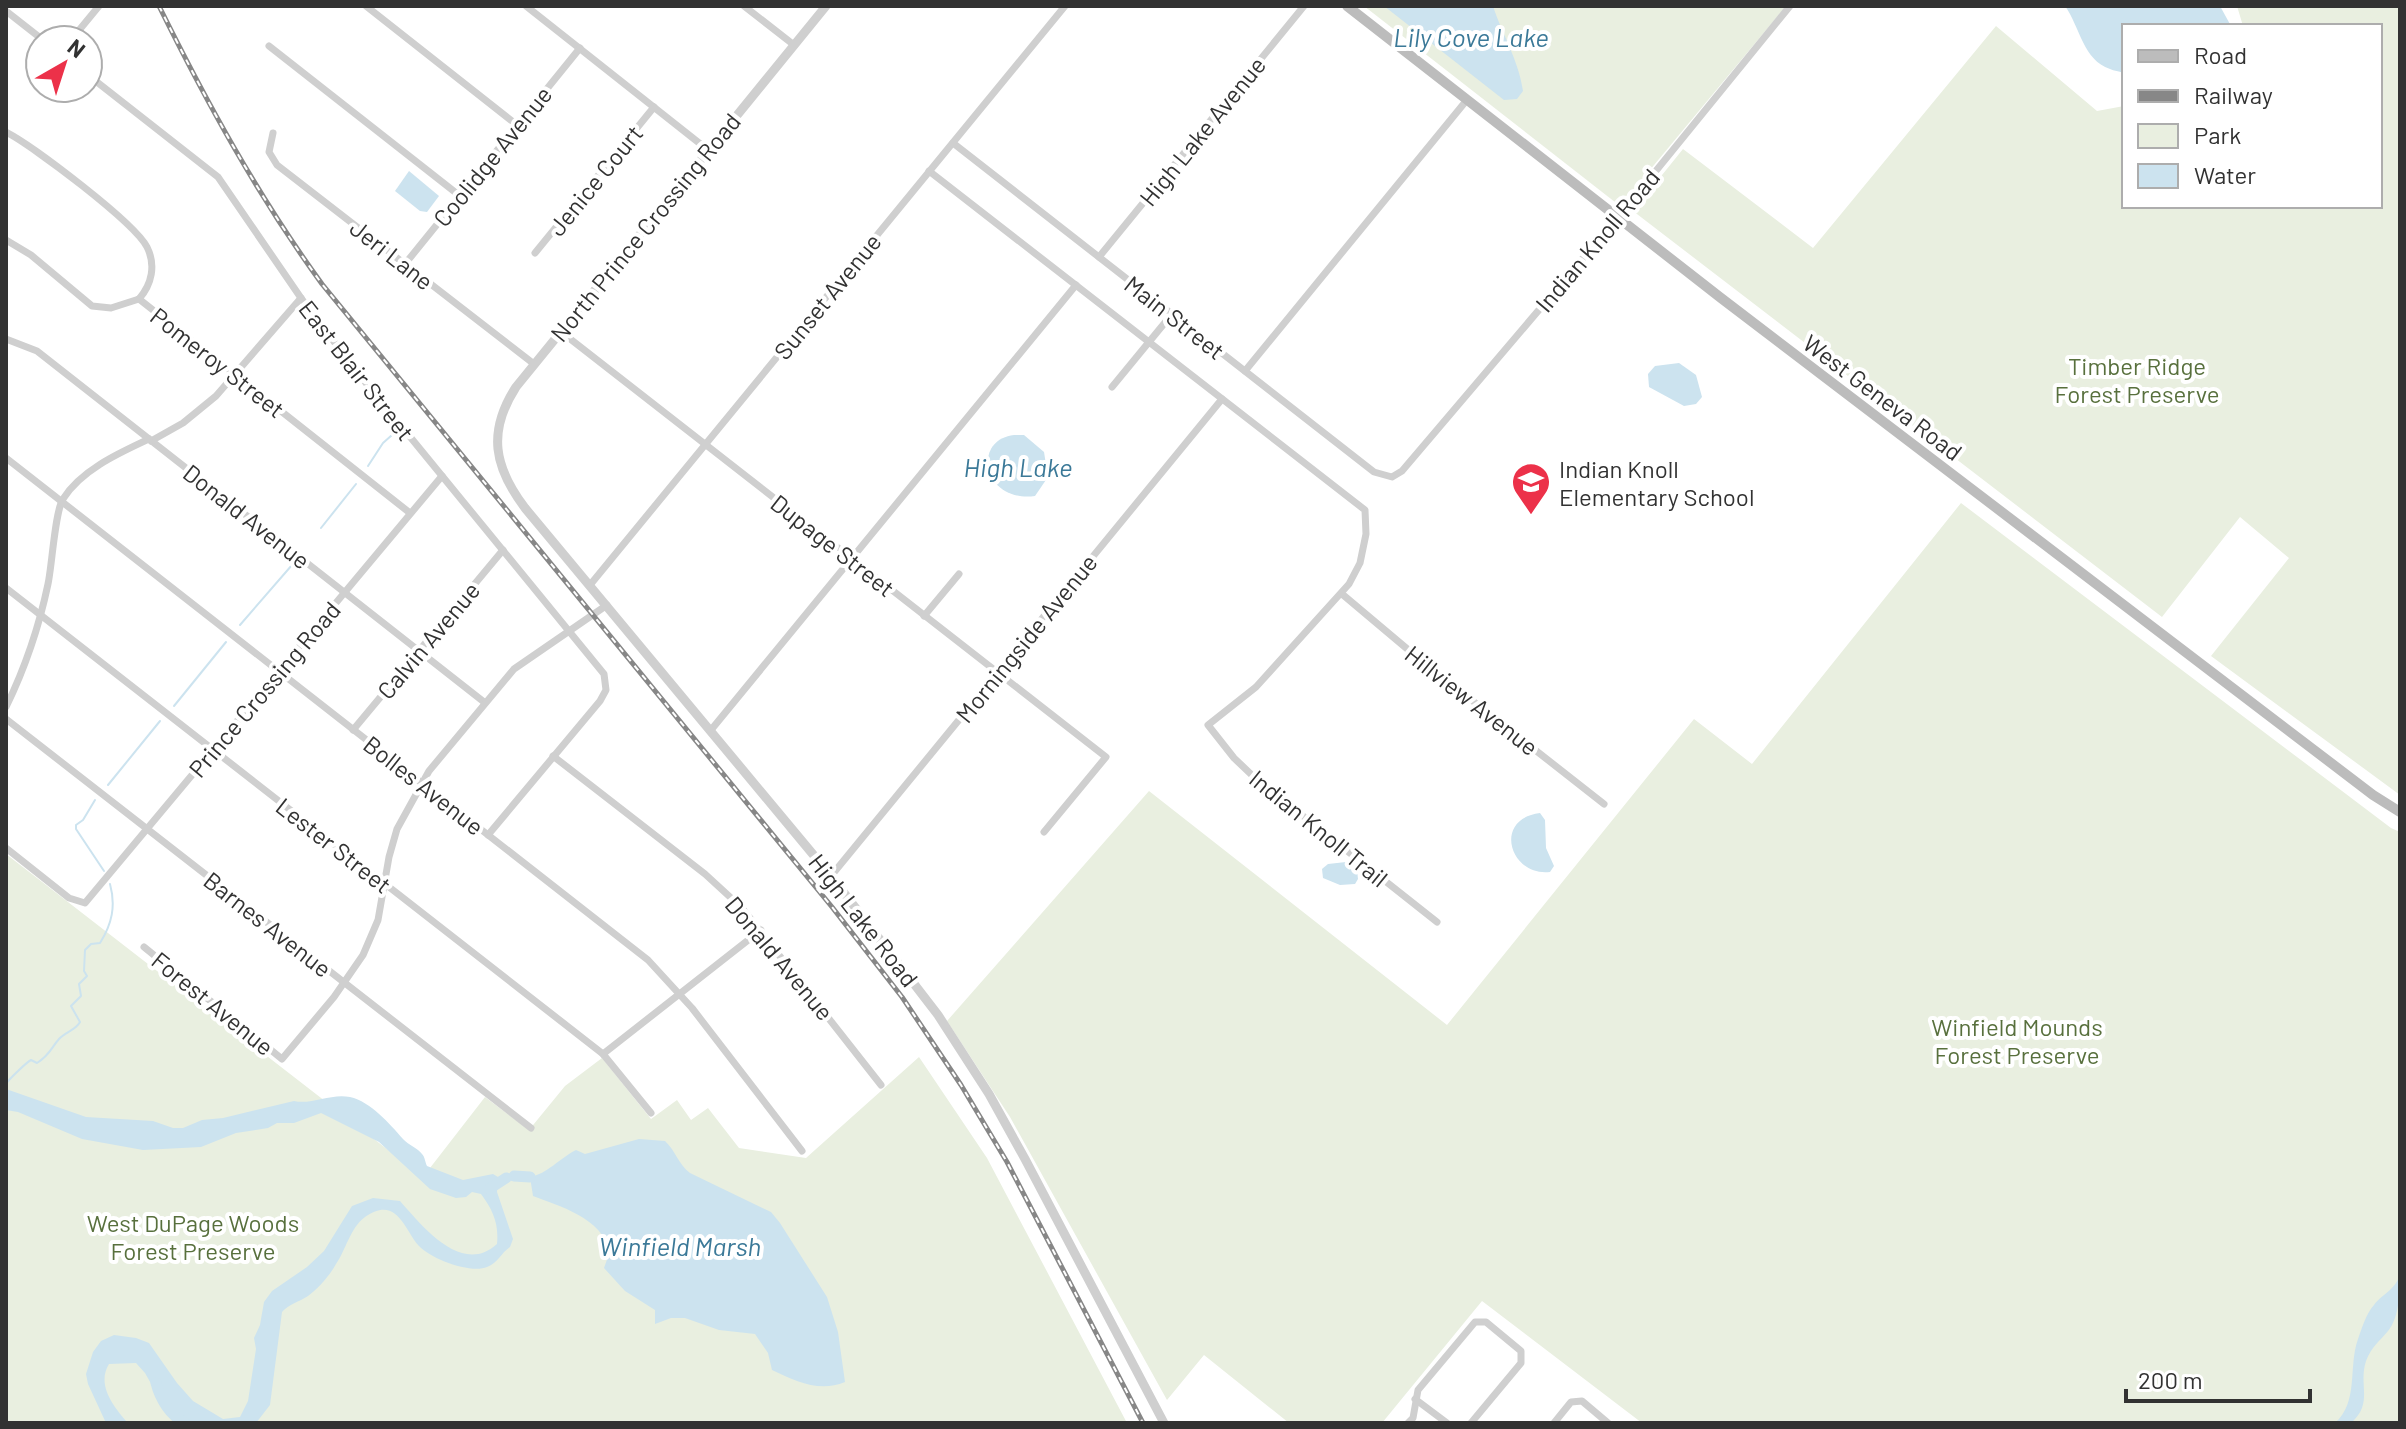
<svg xmlns="http://www.w3.org/2000/svg" width="2406" height="1429" viewBox="0 0 2406 1429" font-family="Barlow,sans-serif">
	<rect width="100%" height="100%" fill="#fff"/>
	<g fill="#e9efe0">
		<path d="M1364,6H1786L1620,206Z"/>
		<path d="M2237,6H2400V795L2211,656L2289,558L2240,517L2162,617L1633,211L1683,149L1813,248L1996,26L2097,111L2124,106V206H2380V26H2243Z"/>
		<path d="M1961,503L2391,828L2400,832V1423H1642L1482,1301L1382,1423H1289L1204,1355L1167,1400L1010,1117L947,1021L1149,791L1447,1025L1694,719L1752,764Z"/>
		<path d="M6,854L423,1177L485,1097L529,1130L565,1086L602,1058L651,1119L677,1100L691,1120L708,1108L739,1148L806,1158L919,1057L987,1158L1127,1423H6Z"/>
	</g>
	<g fill="#cce3ef">
		<path d="M1384,6H1493C1502,34 1519,61 1523,91L1517,99L1504,100Z"/>
		<path d="M2065,6H2220L2231,26H2124L2123,73C2119,71 2114,71 2110,69C2083,60 2080,27 2065,6Z"/>
		<path d="M409,171L439,196L427,212L420,211L395,191Z"/>
		<path d="M1679,363L1696,375L1702,397L1696,404L1684,406L1649,387L1648,374L1655,366Z"/>
		<path d="M1014,435H1024L1044,452L1048,477L1035,496C983,503 971,440 1014,435Z"/>
		<path d="M1540,813L1545,820L1546,848L1554,866L1550,872C1510,877 1492,819 1540,813Z"/>
		<path d="M1346,862L1357,870L1358,879L1355,884L1340,885L1323,878L1322,869L1328,864Z"/>
		<path d="M6,1089L86,1117L153,1121L173,1128H183L202,1120L223,1118L294,1101C312,1105 331,1093 350,1097C371,1102 389,1123 403,1139C408,1145 418,1148 422,1154C425,1157 425,1162 427,1166L463,1180L493,1174L498,1177L497,1192L513,1239L510,1247C501,1253 498,1263 487,1267C471,1274 431,1259 419,1246C405,1231 397,1194 365,1217C350,1228 346,1250 336,1264C330,1275 318,1289 308,1296C299,1302 289,1304 282,1312L270,1405L256,1423H186L158,1396L145,1373L136,1363L109,1364C96,1385 114,1407 128,1423H106L88,1384L86,1374L93,1352L101,1341L114,1335L136,1338L149,1343L177,1383L193,1401L223,1419L240,1417L248,1401L256,1349L254,1338L260,1325L264,1302L272,1291L307,1267L324,1251L352,1206L373,1198L400,1201C423,1227 462,1276 497,1244C499,1224 493,1210 481,1194L472,1192L466,1197L456,1198L430,1189L379,1142L321,1113L294,1123H277L268,1128L236,1133L201,1147L143,1150L82,1139L18,1112L6,1110Z"/>
		<path d="M639,1139L665,1141C676,1151 678,1164 690,1173L771,1212L780,1223L827,1297L838,1332L845,1382C819,1393 796,1381 772,1370L768,1353L755,1334L719,1330L685,1318H671L655,1324V1310L625,1291L604,1268C606,1262 609,1256 608,1250C604,1219 557,1205 533,1196L530,1177C547,1174 560,1158 576,1150L585,1154Z"/>
		<path d="M2400,1271C2400,1289 2400,1317 2388,1331C2379,1342 2372,1346 2366,1361C2358,1385 2374,1403 2351,1423H2335C2359,1402 2348,1367 2358,1339C2362,1328 2366,1314 2374,1305C2383,1293 2399,1288 2400,1271Z"/>
	</g>
	<g fill="none" stroke-linecap="round" stroke-linejoin="round">
		<g stroke="#cce3ef" stroke-width="2">
			<path d="M368,466L383,443L392,435"/>
			<path d="M321,528L356,484"/>
			<path d="M240,625L292,565"/>
			<path d="M174,706L226,642"/>
			<path d="M108,785L160,721"/>
			<path d="M95,800L83,820L76,825V829L104,871"/>
			<path d="M6,1084C8,1080 27,1062 31,1060L37,1063C50,1055 51,1048 59,1039C66,1031 75,1031 80,1022L71,1006L81,996L79,984L87,976L84,971L85,950L91,944L100,943C112,924 116,906 110,884"/>
		</g>
		<g stroke="#cce3ef" stroke-width="11">
			<path d="M514,1176L530,1177"/>
			<path d="M489,1189L506,1178"/>
			<path d="M156,1383C160,1399 170,1415 185,1423"/>
		</g>
		<g stroke="#cfcfcf" stroke-width="7">
			<path d="M366,6L517,125"/>
			<path d="M526,6L708,150"/>
			<path d="M744,6L794,45"/>
			<path d="M6,11L43,40"/>
			<path d="M71,40L99,6"/>
			<path d="M269,46L460,196"/>
			<path d="M88,75L218,177L301,298L353,367L604,674L606,690L600,701L488,835"/>
			<path d="M6,132C33,146 134,222 147,247C156,265 152,284 139,299"/>
			<path d="M273,133L269,152L277,165L534,364"/>
			<path d="M953,143L1374,472L1392,477L1402,471L1629,204L1790,6"/>
			<path d="M929,171L1365,510L1366,534L1360,563L1349,584L1256,687L1208,725L1234,758L1255,778L1437,922"/>
			<path d="M6,240L31,255L92,306L111,308L139,299"/>
			<path d="M535,253L654,107"/>
			<path d="M1099,257L1304,6"/>
			<path d="M405,264L580,48"/>
			<path d="M139,299L410,513"/>
			<path d="M560,331L1106,757L1044,832"/>
			<path d="M6,339L37,351L484,702"/>
			<path d="M1245,371L1466,101"/>
			<path d="M1112,387L1172,314"/>
			<path d="M151,441L183,423L216,396L301,298"/>
			<path d="M6,458L648,960L692,1008L802,1151"/>
			<path d="M590,585L1065,6"/>
			<path d="M6,588L603,1054L651,1113"/>
			<path d="M1342,594L1418,658L1604,804"/>
			<path d="M924,616L959,574"/>
			<path d="M6,707C25,668 39,627 48,584C52,566 55,511 63,499C81,470 119,453 149,439"/>
			<path d="M6,719L531,1128"/>
			<path d="M353,730L503,550"/>
			<path d="M711,730L1076,285"/>
			<path d="M553,756L705,874L742,908L881,1085"/>
			<path d="M6,848L69,898L85,903L442,476"/>
			<path d="M831,876L1222,399"/>
			<path d="M144,947L282,1059L334,997L363,955L378,920L389,857L397,829L429,771L514,669L607,605"/>
			<path d="M603,1054L761,930"/>
			<path d="M1415,1399L1447,1423"/>
			<path d="M1408,1423L1413,1418L1418,1390L1475,1322H1486L1521,1351V1363L1471,1423"/>
			<path d="M1554,1423L1571,1402L1582,1401L1608,1423"/>
		</g>
		<path stroke="#cfcfcf" stroke-width="9" d="M826,6L516,387C487,432 494,467 525,508L831,876L938,1015L989,1094L1025,1159L1164,1423"/>
		<path stroke="#bcbcbc" stroke-width="10" d="M1347,6L1721,298L2373,795L2400,812"/>
		<g stroke="#878787" stroke-width="5">
			<path id="rail" d="M159,6C207,103 258,196 322,284L832,907L902,997L961,1085L1007,1162L1143,1423"/>
		</g>
		<use href="#rail" stroke="#fff" stroke-width="2" stroke-dasharray="6" stroke-linecap="butt"/>
	</g>
	<defs>
		<g id="school-pin" transform="scale(2)"><path d="M0 17L-7.5 6A9.5 9.5 0 1 1 7.5 6Z" fill="#ec3149" stroke="#fff"/><path d="M0-5L7-2L0 1L-7-2ZM-4 1L0 2.5L4 1V4Q0 6-4 4Z" fill="#fff"/></g>
	</defs>
	<g fill-rule="evenodd">
		<use href="#school-pin" x="1531" y="482"/>
	</g>
	<g text-anchor="middle" dominant-baseline="central" stroke-width="8" stroke-linejoin="round" paint-order="stroke">
		<g font-size="24" fill="#323232" stroke="#fff">
			<text transform="translate(1202 131) rotate(-51)">High Lake Avenue</text>
			<text transform="translate(492 156) rotate(-51)">Coolidge Avenue</text>
			<text transform="translate(595 180) rotate(-51)">Jenice Court</text>
			<text transform="translate(645 227) rotate(-51)">North Prince Crossing Road</text>
			<text transform="translate(1597 240) rotate(-50)">Indian Knoll Road</text>
			<text transform="translate(392 254) rotate(38)">Jeri Lane</text>
			<text transform="translate(827 296) rotate(-51)">Sunset Avenue</text>
			<text transform="translate(1175 317) rotate(38)">Main Street</text>
			<text transform="translate(218 362) rotate(38)">Pomeroy Street</text>
			<text transform="translate(357 370) rotate(52)">East Blair Street</text>
			<text transform="translate(1883 397) rotate(37)">West Geneva Road</text>
			<text transform="translate(247 516) rotate(38)">Donald Avenue</text>
			<text transform="translate(833 545) rotate(38)">Dupage Street</text>
			<text transform="translate(1026 638) rotate(-51)">Morningside Avenue</text>
			<text transform="translate(428 640) rotate(-50)">Calvin Avenue</text>
			<text transform="translate(264 689) rotate(-50)">Prince Crossing Road</text>
			<text transform="translate(1472 700) rotate(38)">Hillview Avenue</text>
			<text transform="translate(424 785) rotate(38)">Bolles Avenue</text>
			<text transform="translate(1319 828) rotate(39)">Indian Knoll Trail</text>
			<text transform="translate(334 845) rotate(38)">Lester Street</text>
			<text transform="translate(864 920) rotate(52)">High Lake Road</text>
			<text transform="translate(268 924) rotate(38)">Barnes Avenue</text>
			<text transform="translate(780 958) rotate(50)">Donald Avenue</text>
			<text transform="translate(213 1003) rotate(39)">Forest Avenue</text>
		</g>
		<g font-size="24" fill="#58703d" stroke="#fff">
			<text x="2137" y="365">Timber Ridge<tspan x="2137" dy="28">Forest Preserve</tspan></text>
			<text x="2017" y="1026">Winfield Mounds<tspan x="2017" dy="28">Forest Preserve</tspan></text>
			<text x="193" y="1222">West DuPage Woods<tspan x="193" dy="28">Forest Preserve</tspan></text>
		</g>
		<g font-size="24" fill="#323232" stroke="#fff" text-anchor="start">
			<text x="1559" y="468">Indian Knoll<tspan x="1559" dy="28">Elementary School</tspan></text>
		</g>
		<g font-size="26" font-style="italic" fill="#3b7998" stroke="#fff">
			<text x="1471" y="36">Lily Cove Lake</text>
			<text x="1018" y="466">High Lake</text>
			<text x="680" y="1245">Winfield Marsh</text>
		</g>
	</g>
	<rect width="2406" height="1429" fill="none" stroke="#323232" stroke-width="16"/>
	<rect x="2122" y="24" width="260" height="184" fill="#ffffff" stroke="#adadad" stroke-width="2"/>
	<rect x="2138" y="50" width="40" height="12" fill="#bcbcbc" stroke="#adadad" stroke-width="2"/>
	<text x="2194" y="64" font-size="24" fill="#323232">Road</text>
	<rect x="2138" y="90" width="40" height="12" fill="#878787" stroke="#adadad" stroke-width="2"/>
	<text x="2194" y="104" font-size="24" fill="#323232">Railway</text>
	<rect x="2138" y="124" width="40" height="24" fill="#e9efe0" stroke="#adadad" stroke-width="2"/>
	<text x="2194" y="144" font-size="24" fill="#323232">Park</text>
	<rect x="2138" y="164" width="40" height="24" fill="#cce3ef" stroke="#adadad" stroke-width="2"/>
	<text x="2194" y="184" font-size="24" fill="#323232">Water</text>
	<g transform="translate(64 64) rotate(39)"><circle r="38" fill="#ffffff" stroke="#adadad" stroke-width="2"/>
	<path d="M0-6L14 30L0 20L-14 30Z" fill="#ec3149"/>
	<text y="-12" font-size="22" font-weight="bold" text-anchor="middle" fill="#323232">N</text>
	</g>
	<path d="M2126 1389v12h184v-12" fill="none" stroke="#323232" stroke-width="4"/>
	<text x="2138" y="1389" font-size="24" fill="#323232" stroke="#ffffff" stroke-width="6" paint-order="stroke">200 m</text>
</svg>
